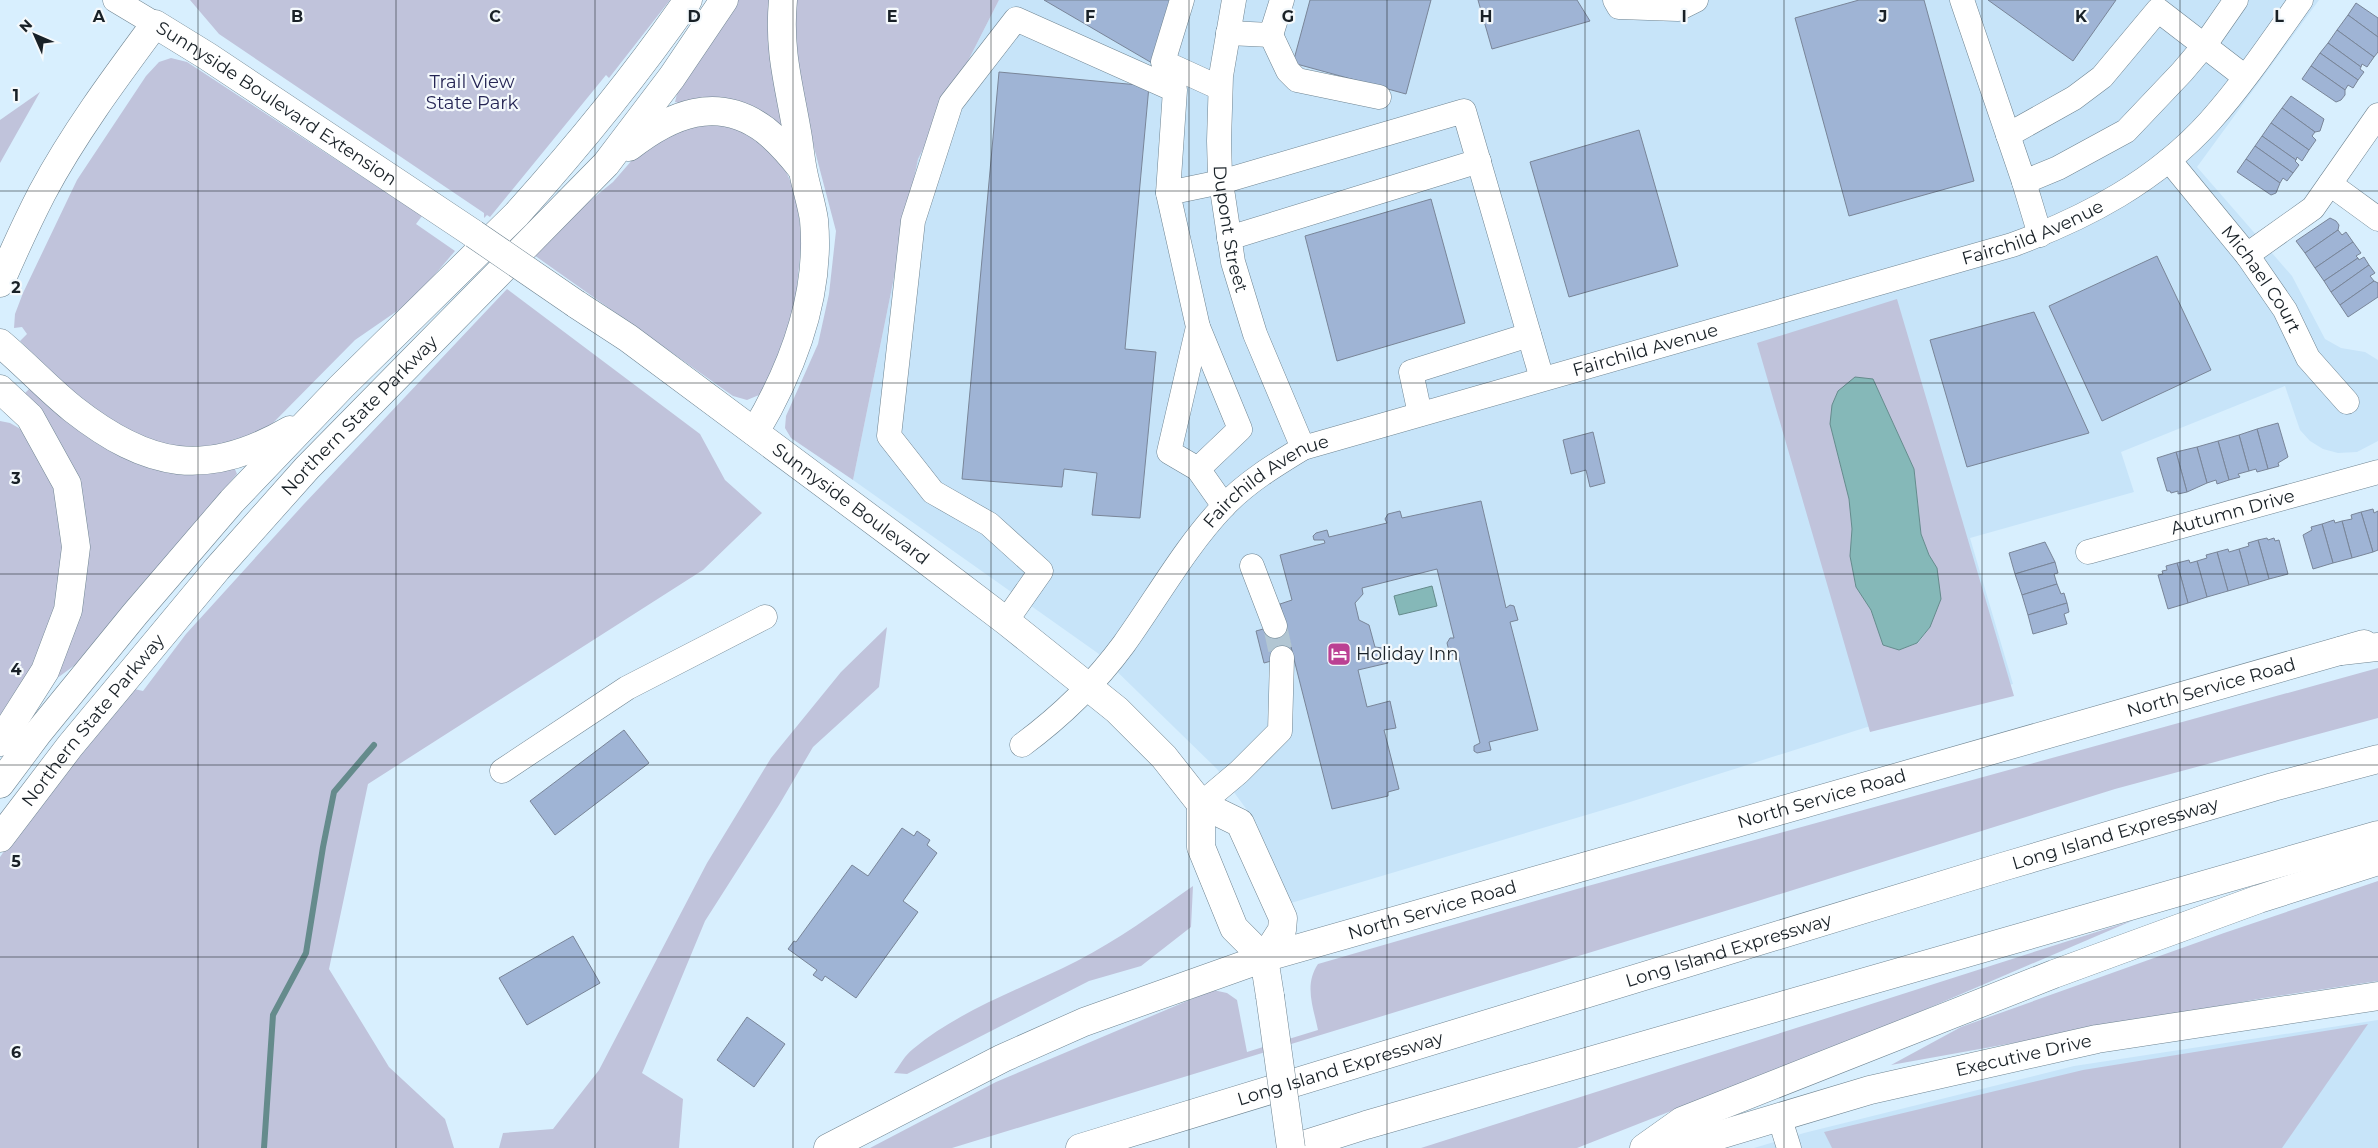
<svg xmlns="http://www.w3.org/2000/svg" width="2378" height="1148" viewBox="0 0 2378 1148" font-family="Montserrat,sans-serif">
	<rect width="100%" height="100%" fill="#d8effe"/>
	<g fill="#c7e4f9">
		<path d="M999,0H2319L2197,167L2292,276L2325,339L2341,348L2365,352L2378,360V441L2357,452L2338,453L2323,449L2310,441L2300,430L2285,386L2121,452L2134,492L1970,538L2013,684L1940,704L1630,802L1291,903L1255,821L1217,769L1099,654L853,480L918,159Z"/>
		<path d="M2378,1020V1148H1754L1804,1133L2074,1066Z"/>
	</g>
	<g fill="#c0c3db" fill-rule="evenodd">
		<path d="M190,0H670L609,78L606,75L490,217L487,215L484,218V213L219,34Z"/>
		<path d="M738,0H774L785,118L781,128L675,102L677,94Z"/>
		<path d="M789,0H999L918,159L853,480L791,438L785,428L786,416L818,344L829,294L836,231L806,117Z"/>
		<path d="M171,58L187,62L422,216L416,224L455,251L413,300L355,340L270,426L233,448L143,445L98,416L20,341L27,334L22,327L14,328L15,314L23,293L77,180L146,76L159,62Z"/>
		<path d="M40,92L0,163V120Z"/>
		<path d="M696,117L744,124L776,150L795,191L802,238L794,315L772,376L759,395L747,400L733,396L534,255L565,221L613,182L653,136Z"/>
		<path d="M507,289L700,434L725,480L762,513L703,570L368,784L329,969L389,1067L445,1119L454,1148H0V857L27,818L130,688L143,691L186,634L304,504Z"/>
		<path d="M1897,299L2014,696L1870,732L1757,343ZM1873,379L1914,469L1921,534L1929,555L1937,568L1930,627L1918,643L1899,650L1883,645L1871,610L1856,587L1850,556L1852,529L1849,499L1830,424Z"/>
		<path d="M33,385L80,424L232,462L237,474L75,665L45,687L83,561L24,394Z"/>
		<path d="M0,421L10,423L31,435L53,466L67,533L56,608L22,690L0,727Z"/>
		<path d="M887,627L879,687L813,747L779,805L705,921L642,1073L683,1099L679,1148H499L503,1133L553,1129L599,1070L707,863L771,758L841,672Z"/>
		<path d="M2378,668V718L2115,789L1761,900L952,1148H870L996,1082L1213,990L1227,993L1237,1000L1247,1052L1318,1030C1313,1006 1304,985 1318,964L1577,889Z"/>
		<path d="M2378,881V981L2264,998L1891,1065L1961,1027L2224,933Z"/>
		<path d="M1193,886L1191,927L1141,966L1089,981L907,1074L894,1073C900,1065 905,1055 913,1049C961,1009 1022,989 1077,961C1118,940 1156,912 1193,886Z"/>
		<path d="M2134,920L1882,1028L1577,1148H1421Z"/>
		<path d="M2368,1024L2282,1148H1832L1824,1132L2083,1070Z"/>
	</g>
	<g fill="#85b8b8" stroke="#658b8c">
		<path d="M1855,377L1873,379L1914,469L1921,534L1929,555L1937,568L1941,599L1930,627L1917,643L1899,650L1883,645L1871,610L1856,587L1850,556L1852,529L1849,499L1830,424L1832,405L1838,391Z"/>
		<path d="M1432,586L1437,606L1399,615L1394,596Z"/>
	</g>
	<g fill="none" stroke-linecap="round" stroke-linejoin="round">
		<path stroke="#658b8c" stroke-width="6" d="M264,1148L273,1015L306,953L323,847L334,792L374,745"/>
	</g>
	<g fill="#9fb4d5" stroke="#798598">
		<path d="M1044,0H1172L1152,63Z"/>
		<path d="M1310,0H1431L1406,94L1293,63Z"/>
		<path d="M1478,0H1577L1590,21L1492,49Z"/>
		<path d="M1859,0H1924L1974,181L1849,216L1795,18Z"/>
		<path d="M1988,0H2116L2073,61Z"/>
		<path d="M2356,3L2378,18V37L2348,15Z"/>
		<path d="M2348,15L2378,37V52L2374,57L2337,30Z"/>
		<path d="M2337,30L2374,57L2367,67L2362,64L2361,67L2328,43Z"/>
		<path d="M2328,43L2361,67L2360,69L2364,72L2358,80L2320,53Z"/>
		<path d="M2320,53L2358,80L2353,88L2348,85L2345,90L2311,66Z"/>
		<path d="M2311,66L2345,90V95L2341,100L2336,102L2302,79Z"/>
		<path d="M999,72L1149,86L1125,349L1156,352L1140,518L1092,515L1097,473L1064,469L1062,487L962,479Z"/>
		<path d="M2291,96L2324,119L2320,131L2315,132L2282,108Z"/>
		<path d="M2282,108L2315,132L2312,136L2316,140L2309,150L2271,123Z"/>
		<path d="M2271,123L2309,150L2302,161L2297,157L2296,160L2262,136Z"/>
		<path d="M1639,130L1678,266L1569,297L1530,162Z"/>
		<path d="M2262,136L2296,160L2295,161L2299,165L2293,173L2255,146Z"/>
		<path d="M2255,146L2293,173L2287,181L2283,178L2280,183L2246,159Z"/>
		<path d="M2246,159L2280,183L2276,193L2271,195L2237,172Z"/>
		<path d="M1431,199L1465,323L1337,361L1305,236Z"/>
		<path d="M2330,218L2336,221L2339,225L2338,230L2305,253L2296,241Z"/>
		<path d="M2338,230L2342,235L2346,232L2353,242L2315,268L2305,253Z"/>
		<path d="M2353,242L2361,253L2356,256L2358,258L2324,281L2315,268Z"/>
		<path d="M2157,256L2211,370L2102,421L2049,306Z"/>
		<path d="M2364,257L2369,265L2331,292L2324,281L2358,258L2359,260Z"/>
		<path d="M2369,265L2375,273L2370,276L2374,281L2340,305L2331,292Z"/>
		<path d="M2374,281L2378,283V297L2348,317L2340,305Z"/>
		<path d="M2034,312L2089,433L1967,467L1930,340Z"/>
		<path d="M2278,423L2288,457L2278,463L2279,466L2268,469L2257,429Z"/>
		<path d="M2257,429L2268,469L2257,472L2256,469L2249,471L2239,435Z"/>
		<path d="M1593,432L1605,483L1590,487L1586,470L1571,474L1563,440Z"/>
		<path d="M2239,435L2249,471L2238,474L2240,477L2229,480L2218,441Z"/>
		<path d="M2218,441L2229,480L2217,484L2216,480L2207,483L2197,447Z"/>
		<path d="M2197,447L2207,483L2187,492L2176,452Z"/>
		<path d="M2176,452L2187,492L2178,494V491L2171,493L2170,491H2167L2157,458Z"/>
		<path d="M1481,501L1506,608L1510,605L1514,606L1518,620L1510,622L1538,730L1489,742L1491,750L1477,753L1474,751V746L1480,743L1458,654L1450,655L1447,643L1450,638H1454L1437,569L1362,588L1363,594L1355,603L1359,620L1369,625L1375,647L1383,648L1388,663L1358,670L1367,707L1390,701L1396,728L1384,730L1399,789L1388,792V796L1332,809L1280,604L1292,600L1280,555L1325,543L1324,540H1314L1313,536L1316,533L1327,530L1329,537L1387,523L1385,519L1388,514L1400,511L1402,518Z"/>
		<path d="M2373,509L2374,513L2378,511V550L2373,552L2361,512Z"/>
		<path d="M2361,512L2373,552L2352,558L2342,521L2352,519L2351,515Z"/>
		<path d="M2334,520L2335,523L2342,521L2352,558L2333,563L2322,524Z"/>
		<path d="M2322,524L2333,563L2313,569L2303,535L2312,530L2311,527Z"/>
		<path d="M2267,538L2268,540L2274,538L2275,541L2279,540L2288,574L2269,579L2258,540Z"/>
		<path d="M2258,540L2269,579L2249,585L2239,549L2249,546L2248,543Z"/>
		<path d="M2045,542L2055,562L2015,574L2009,553Z"/>
		<path d="M2228,549L2229,552L2239,549L2249,585L2228,591L2217,552Z"/>
		<path d="M2217,552L2228,591L2207,597L2197,561L2207,558L2206,555Z"/>
		<path d="M2189,560L2190,563L2197,561L2207,597L2188,603L2177,563Z"/>
		<path d="M2055,562L2058,573L2054,574L2057,584L2022,595L2015,574Z"/>
		<path d="M2177,563L2188,603L2168,609L2158,575L2163,574L2162,571L2167,570L2166,566Z"/>
		<path d="M2057,584L2061,594L2064,593L2067,603L2028,615L2022,595Z"/>
		<path d="M2067,603L2069,612L2064,614L2067,624L2033,634L2028,615Z"/>
		<path d="M1285,623L1293,655L1264,663L1256,631Z"/>
		<path d="M624,730L649,763L555,835L530,801Z"/>
		<path d="M902,828L914,836L917,831L930,840L927,845L937,853L903,901L918,912L856,998L825,976L822,981L813,975L817,970L788,949L794,941L796,942L852,865L868,876Z"/>
		<path d="M573,936L600,983L527,1025L499,978Z"/>
		<path d="M747,1017L785,1044L754,1087L717,1060Z"/>
	</g>
	<g fill="none" stroke-linecap="round" stroke-linejoin="round">
		<path stroke="#b2c6d3" stroke-width="24" stroke-dasharray="24 12" stroke-linecap="butt" d="M1275,626L1282,658"/>
		<g stroke="#6f8491" stroke-width="25">
			<g id="minor">
				<path d="M115,0L155,24"/>
				<path d="M1182,0L1163,62L1220,88"/>
				<path id="s1" d="M1234,0L1221,76L1219,141L1220,176L1233,262L1255,334L1303,448"/>
				<path d="M1615,0L1619,7L1678,9L1696,0"/>
				<path d="M1962,0L2024,182L2040,235"/>
				<path d="M1228,33L1271,35L1282,0"/>
				<path d="M1271,35L1288,71L1297,80L1379,97"/>
				<path d="M2008,135L2074,98L2102,77L2158,10L2245,77"/>
				<path id="s2" d="M2169,160L2247,255L2285,310L2308,358L2347,402"/>
				<path d="M2024,182L2058,168L2126,131L2182,72L2204,46L2236,0"/>
				<path d="M2330,184L2378,219"/>
				<path d="M1229,238L1479,161"/>
				<path d="M2247,255L2313,208L2378,115"/>
				<path d="M1198,327L1240,429L1198,469"/>
				<path d="M1420,414L1411,372L1529,335"/>
				<path d="M1224,506L1198,469L1169,452L1198,327L1168,193L1221,182L1464,111L1542,379"/>
				<path id="s3" d="M2088,552L2378,472"/>
				<path d="M1252,566L1275,626"/>
				<path d="M1006,621L1041,571L989,524L933,492L889,436L913,221L951,103L1016,19L1175,90L1168,193"/>
				<path id="s4" d="M1022,745C1060,717 1096,682 1124,644C1157,598 1185,547 1224,506C1247,482 1275,465 1303,448L2012,245C2086,218 2156,181 2210,121C2243,84 2272,41 2301,0"/>
				<path d="M502,771L627,688L765,617"/>
				<path d="M1201,804L1239,772L1280,731L1282,658"/>
				<path d="M1779,1116L1789,1148"/>
			</g>
		</g>
		<g stroke="#6f8491" stroke-width="29">
			<g id="major">
				<path id="s5" d="M0,283C13,253 27,222 42,193C74,133 115,78 155,24L207,56L474,234"/>
				<path id="s6" d="M576,304L628,338L914,551L1006,621L1117,710L1164,757L1201,804L1240,823L1283,918L1282,930L1264,958"/>
				<path d="M1201,804V847L1234,928L1264,958L1270,996"/>
				<path id="s7" d="M1264,958L2364,644"/>
				<path id="s8" d="M1676,1148L1870,1090L2097,1039L2378,996"/>
			</g>
		</g>
		<g stroke="#6f8491" stroke-width="29">
			<g id="highway">
				<path d="M629,147C670,115 717,94 765,130C779,141 791,155 802,169"/>
				<path d="M0,343C25,364 48,389 73,409C148,468 206,479 290,430"/>
				<path d="M0,389L30,417L67,484L76,547L68,610L45,671L0,742"/>
				<path d="M755,432C793,368 821,296 814,220C812,206 807,190 804,176C801,163 800,151 798,138C790,88 778,53 783,0"/>
				<path d="M2341,651L2378,647"/>
				<path d="M0,784L38,733L135,614L232,501L341,387L517,214C578,146 636,75 688,0"/>
				<path id="s9" d="M0,838L70,746L217,569L307,468L606,164L672,77L724,0"/>
				<path d="M828,1148L1003,1058L1084,1022L1264,958"/>
				<path id="s10" d="M1080,1148L2002,867L2273,787L2378,759"/>
				<path d="M1293,1148L1366,1125L2378,835"/>
				<path d="M1644,1148L1682,1121L2054,974L2259,899L2378,861"/>
			</g>
		</g>
		<use href="#minor" stroke="#fff" stroke-width="24"/>
		<use href="#major" stroke="#fff" stroke-width="28"/>
		<use href="#highway" stroke="#fff" stroke-width="28"/>
		<g stroke="#6f8491" stroke-width="29" stroke-linecap="butt">
			<g id="major-bridge">
				<path d="M474,234L576,304"/>
				<path d="M1270,996L1291,1148"/>
			</g>
		</g>
		<use href="#major-bridge" stroke="#fff" stroke-width="28"/>
	</g>
	<path fill="none" stroke="#192127" stroke-width="1" stroke-opacity="0.55" d="M198,0V1148M396,0V1148M595,0V1148M793,0V1148M991,0V1148M1189,0V1148M1387,0V1148M1585,0V1148M1784,0V1148M1982,0V1148M2180,0V1148M0,191H2378M0,383H2378M0,574H2378M0,765H2378M0,957H2378"/>
	<defs>
		<g id="hotel-square" transform="scale(1.25)"><rect x="-9" y="-9" width="18" height="18" rx="4" fill="#bb4093" stroke="#f4f9fc"/><path d="M-6-4.5h1.5V1H6V5H4.5V3h-9V5H-6ZM-4 0a1.8 1.8 0 1 1 3.6 0ZM.5 0V-2.5h3Q6-2.5 6 0Z" fill="#fff"/></g>
	</defs>
	<g fill-rule="evenodd">
		<use href="#hotel-square" x="1339" y="654"/>
	</g>
	<g text-anchor="middle" dominant-baseline="central" stroke-width="4.5" stroke-linejoin="round" paint-order="stroke">
		<g font-size="18" fill="#252554" stroke="#f4f9fc">
			<text x="472" y="82">Trail View<tspan x="472" dy="21">State Park</tspan></text>
		</g>
		<g font-size="18" fill="#192127" stroke="#f4f9fc">
			<text stroke="none"><textPath href="#s5" startOffset="448">Sunnyside Boulevard Extension</textPath></text>
			<text stroke="none"><textPath href="#s1" startOffset="231">Dupont Street</textPath></text>
			<text stroke="none"><textPath href="#s4" startOffset="1174">Fairchild Avenue</textPath></text>
			<text stroke="none"><textPath href="#s2" startOffset="151">Michael Court</textPath></text>
			<text stroke="none"><textPath href="#s4" startOffset="769">Fairchild Avenue</textPath></text>
			<text stroke="none"><textPath href="#s9" startOffset="555">Northern State Parkway</textPath></text>
			<text stroke="none"><textPath href="#s4" startOffset="364">Fairchild Avenue</textPath></text>
			<text stroke="none"><textPath href="#s6" startOffset="340">Sunnyside Boulevard</textPath></text>
			<text stroke="none"><textPath href="#s3" startOffset="150">Autumn Drive</textPath></text>
			<text stroke="none"><textPath href="#s7" startOffset="985">North Service Road</textPath></text>
			<text stroke="none"><textPath href="#s9" startOffset="150">Northern State Parkway</textPath></text>
			<text stroke="none"><textPath href="#s7" startOffset="580">North Service Road</textPath></text>
			<text stroke="none"><textPath href="#s10" startOffset="1082">Long Island Expressway</textPath></text>
			<text stroke="none"><textPath href="#s7" startOffset="175">North Service Road</textPath></text>
			<text stroke="none"><textPath href="#s10" startOffset="678">Long Island Expressway</textPath></text>
			<text stroke="none"><textPath href="#s8" startOffset="360">Executive Drive</textPath></text>
			<text stroke="none"><textPath href="#s10" startOffset="272">Long Island Expressway</textPath></text>
		</g>
		<g font-size="18" fill="#192127" stroke="#f4f9fc" text-anchor="start">
			<text x="1356" y="654">Holiday Inn</text>
		</g>
	</g>
	<g font-size="16" text-anchor="middle" font-weight="bold" fill="#192127" stroke="#f4f9fc" stroke-width="4.5" stroke-linejoin="round" paint-order="stroke">
		<text x="99" y="22">A</text>
		<text x="297" y="22">B</text>
		<text x="495" y="22">C</text>
		<text x="694" y="22">D</text>
		<text x="892" y="22">E</text>
		<text x="1090" y="22">F</text>
		<text x="1288" y="22">G</text>
		<text x="1486" y="22">H</text>
		<text x="1684" y="22">I</text>
		<text x="1883" y="22">J</text>
		<text x="2081" y="22">K</text>
		<text x="2279" y="22">L</text>
		<text x="16" y="101">1</text>
		<text x="16" y="293">2</text>
		<text x="16" y="484">3</text>
		<text x="16" y="675">4</text>
		<text x="16" y="867">5</text>
		<text x="16" y="1058">6</text>
	</g>
	<g transform="translate(35 35) rotate(315)" stroke="#f4f9fc" stroke-width="4" paint-order="stroke">
	<path d="M0-4L9 19L0 12L-9 19Z" fill="#192127"/>
	<text y="-8" font-size="14" font-weight="bold" text-anchor="middle" fill="#192127">N</text>
	</g>
</svg>
